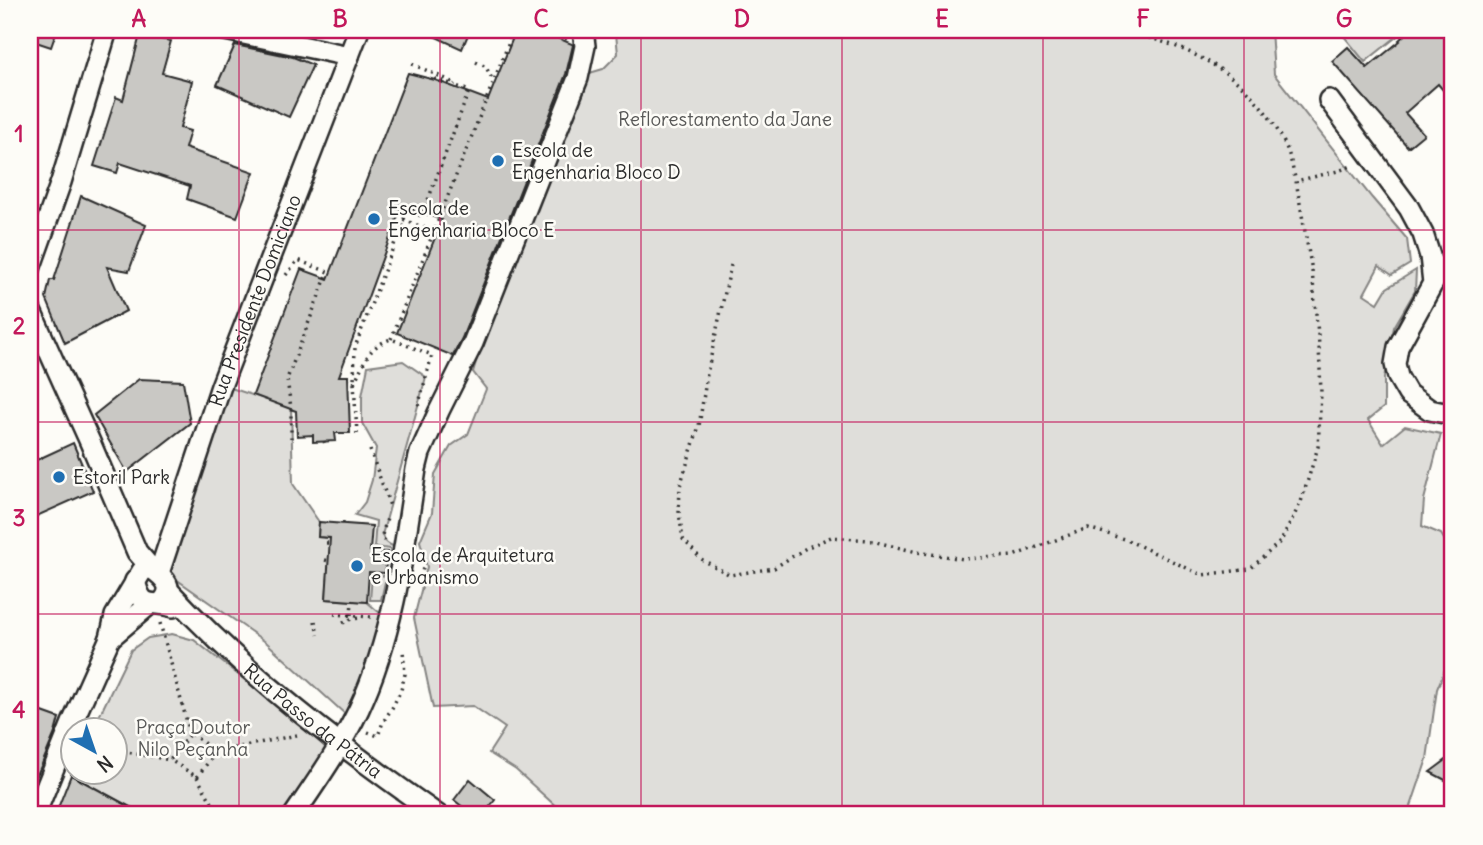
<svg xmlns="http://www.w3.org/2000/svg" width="1483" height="845" viewBox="0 0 1483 845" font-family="Delius,sans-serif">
	<rect width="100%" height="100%" fill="#fdfcf7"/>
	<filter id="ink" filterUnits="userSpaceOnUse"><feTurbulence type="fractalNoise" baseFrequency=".0143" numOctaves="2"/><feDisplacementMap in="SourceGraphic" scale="14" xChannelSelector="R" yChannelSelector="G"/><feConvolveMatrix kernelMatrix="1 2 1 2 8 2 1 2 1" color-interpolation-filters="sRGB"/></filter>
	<g filter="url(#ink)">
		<g fill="#dfdeda" stroke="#858482" stroke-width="2">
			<path d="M612,30H1271L1274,74L1372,198L1407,239L1410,264L1392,275L1379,266L1364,294L1378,303L1387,288L1416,270L1415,291L1394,327L1384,378V407L1368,420L1383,444L1405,426L1441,434L1424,500L1422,526L1441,534L1453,554V650L1437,689L1427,759L1408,815H645L630,805L623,815H581L559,809L516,770L489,753L505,728L473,706L433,708L414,618L427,567L420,541L432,513L435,474L451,446L468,434L486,389L473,372L493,306L586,74L603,69L618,54L616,34Z"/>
			<path d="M1339,30H1405L1365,62Z"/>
			<path d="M403,361L426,377L382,535C385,545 395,547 403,550L397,583L385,582L381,600H370L372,575L389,576L390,549L374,547L376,521L355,515L365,502L372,480L376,448L362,423V396L368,366Z"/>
			<path d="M231,388L291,408L293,484L319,522L318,537L331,538L326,599L367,602L387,619L357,725L267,643L166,572Z"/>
			<path d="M172,634L194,640L301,724L328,750L283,815H135L137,811L71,775L73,770L116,772V730L93,729L131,650L148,638Z"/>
		</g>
		<g fill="#c9c8c4" stroke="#2b2b2b" stroke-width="2">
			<path d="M30,30H57L51,47L30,40Z"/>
			<path d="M421,30H470L462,49Z"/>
			<path d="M516,30H539L572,44L573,45L566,74L462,338L453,356L397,333L442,220L402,205L339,376H348L350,433H335L336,441L313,442V435L297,436L296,411L253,395L301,269L328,279L408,73L435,80L488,100Z"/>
			<path d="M1410,30H1453V102L1438,84L1405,113L1424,134L1408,147L1332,61L1348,47L1367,68L1400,41L1399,40Z"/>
			<path d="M140,35L171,41L162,73L192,81L180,128L190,131L185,148L254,172L237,217L187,199L190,186L120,163L117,173L94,166L116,97L123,100Z"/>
			<path d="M235,45L293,57L313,65L289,117L217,85Z"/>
			<path d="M81,196L146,225L129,271L107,267L126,311L65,343L46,298L50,280H54Z"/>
			<path d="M139,379L183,381L190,423L127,472L94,415Z"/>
			<path d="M73,443L93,491L30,519V463Z"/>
			<path d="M319,522L372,526L370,551L387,552L385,573L369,572L367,602L326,599L330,538L318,537Z"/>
			<path d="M34,709L59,718L55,733L42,764L30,790V722Z"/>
			<path d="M1453,755V784L1430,772Z"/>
			<path d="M71,775L145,815H71L58,808Z"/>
			<path d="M470,779L495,800L483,815H473L454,800Z"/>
		</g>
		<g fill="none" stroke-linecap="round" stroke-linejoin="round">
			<g stroke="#2b2b2b" stroke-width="24">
				<g id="minor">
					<path d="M225,30L349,56"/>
					<path d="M1329,100L1409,208L1423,234L1430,256L1433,283L1398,347L1395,364L1398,377L1408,394L1430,410L1444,413L1453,409"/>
					<path d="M30,269L61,182L107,30"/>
					<path d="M1433,283L1453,255"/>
					<path d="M30,309L90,442L137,552L151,568"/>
					<path id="s1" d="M159,573L221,386L359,30"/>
					<path d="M135,581C143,612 150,599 173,607"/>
					<path id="s2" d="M169,591C249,677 342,748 438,815"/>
					<path d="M110,638L150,604"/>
					<path d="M35,815L72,723L110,638L115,616L142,571L151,568C165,578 176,588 161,603"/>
					<path d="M294,815C317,781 341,747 359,709C394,634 404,550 416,469L420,453L439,411L473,343L578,78L585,46L583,30"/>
				</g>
			</g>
			<g stroke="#2b2b2b" stroke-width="3.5" stroke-dasharray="2 5" stroke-linecap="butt">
				<path d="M546,30L567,39"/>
				<path d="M1122,30C1142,36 1164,41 1184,50C1230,69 1267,103 1287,149C1291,159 1293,171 1296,181"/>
				<path d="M476,62L486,67L493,81"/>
				<path d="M412,64L455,83"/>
				<path d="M435,80L436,79L454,85L455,84"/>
				<path d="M403,220L434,231"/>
				<path d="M731,265L707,374L699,426L680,486L679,513L683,539L701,559L730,575L774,568L806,548L831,537L868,540L917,552L964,559L1013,556L1088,528L1127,540L1202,575L1250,569L1281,541L1301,502L1318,447L1321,393L1319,345L1312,271L1296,181L1338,171L1354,165"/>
				<path d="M286,275L298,260L328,272L287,379L291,408V438"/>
				<path d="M391,339L514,30"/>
				<path d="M354,383C365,362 367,347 391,339L432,355L418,407"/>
				<path d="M357,434L354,383L355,347L407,211L422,216L469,91L454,85"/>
				<path d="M324,441L325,444"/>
				<path d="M370,450L390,506"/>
				<path d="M343,524V518"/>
				<path d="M385,541L382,535L388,515"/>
				<path d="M326,543H330"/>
				<path d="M325,560L329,561"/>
				<path d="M419,584L423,568L422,565"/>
				<path d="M334,614L371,617"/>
				<path d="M351,615L352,601"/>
				<path d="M315,621L318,635"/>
				<path d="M160,623L190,733"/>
				<path d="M343,623L351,619L361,618"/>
				<path d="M368,732L378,736L383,722L392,708L401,690L405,674L403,650"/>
				<path d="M116,750L170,760"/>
				<path d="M216,752L190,733L170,760L197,777L216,752L297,735"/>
				<path d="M197,777L219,815"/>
			</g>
			<use href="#minor" stroke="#fdfcf7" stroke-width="19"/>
			<path stroke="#2b2b2b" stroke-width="3.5" stroke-dasharray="2 5" stroke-linecap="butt" d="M394,226L434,239"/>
		</g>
	</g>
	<path fill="none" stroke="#c2185b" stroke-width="2" stroke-opacity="0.55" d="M239,30V815M440,30V815M641,30V815M842,30V815M1043,30V815M1244,30V815M30,230H1453M30,422H1453M30,614H1453"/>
	<g fill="#1f6fb2" stroke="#fdfcf7" stroke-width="2.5">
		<circle cx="498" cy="161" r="7"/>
		<circle cx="374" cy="219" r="7"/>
		<circle cx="59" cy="477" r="7"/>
		<circle cx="357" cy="566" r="7"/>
	</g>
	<g text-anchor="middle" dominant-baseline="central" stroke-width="5" stroke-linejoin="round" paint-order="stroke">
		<g font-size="19" fill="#585857" stroke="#fdfcf7">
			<text x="725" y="119">Reflorestamento da Jane</text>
			<text x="193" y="727">Praça Doutor<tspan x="193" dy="22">Nilo Peçanha</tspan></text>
		</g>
		<g font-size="19" fill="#2b2b2b" stroke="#fdfcf7" text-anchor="start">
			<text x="512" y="150">Escola de<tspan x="512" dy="22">Engenharia Bloco D</tspan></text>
			<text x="388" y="208">Escola de<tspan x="388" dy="22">Engenharia Bloco E</tspan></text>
			<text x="73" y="477">Estoril Park</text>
			<text x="371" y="555">Escola de Arquitetura<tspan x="371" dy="22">e Urbanismo</tspan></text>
		</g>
		<g font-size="19" fill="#2b2b2b" stroke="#fdfcf7">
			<text stroke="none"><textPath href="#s1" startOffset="289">Rua Presidente Domiciano</textPath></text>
			<text stroke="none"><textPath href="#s2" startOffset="194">Rua Passo da Pátria</textPath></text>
		</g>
	</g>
	<rect width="1483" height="845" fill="none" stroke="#fdfcf7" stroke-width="77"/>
	<g transform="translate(94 751) rotate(140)"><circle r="33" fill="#fdfcf7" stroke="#a9a8a5" stroke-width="2"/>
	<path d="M0-5L12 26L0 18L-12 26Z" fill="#1f6fb2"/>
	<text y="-10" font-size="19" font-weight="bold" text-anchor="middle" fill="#2b2b2b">N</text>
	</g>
	<rect x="38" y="38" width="1406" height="768" fill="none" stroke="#c2185b" stroke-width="2.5"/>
	<g font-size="23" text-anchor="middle" font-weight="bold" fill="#c2185b">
		<text x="139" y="27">A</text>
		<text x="340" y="27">B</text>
		<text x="541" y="27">C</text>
		<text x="742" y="27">D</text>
		<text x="942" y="27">E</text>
		<text x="1143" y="27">F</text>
		<text x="1344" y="27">G</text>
		<text x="19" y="142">1</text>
		<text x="19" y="334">2</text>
		<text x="19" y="526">3</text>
		<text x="19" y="718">4</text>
	</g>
</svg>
